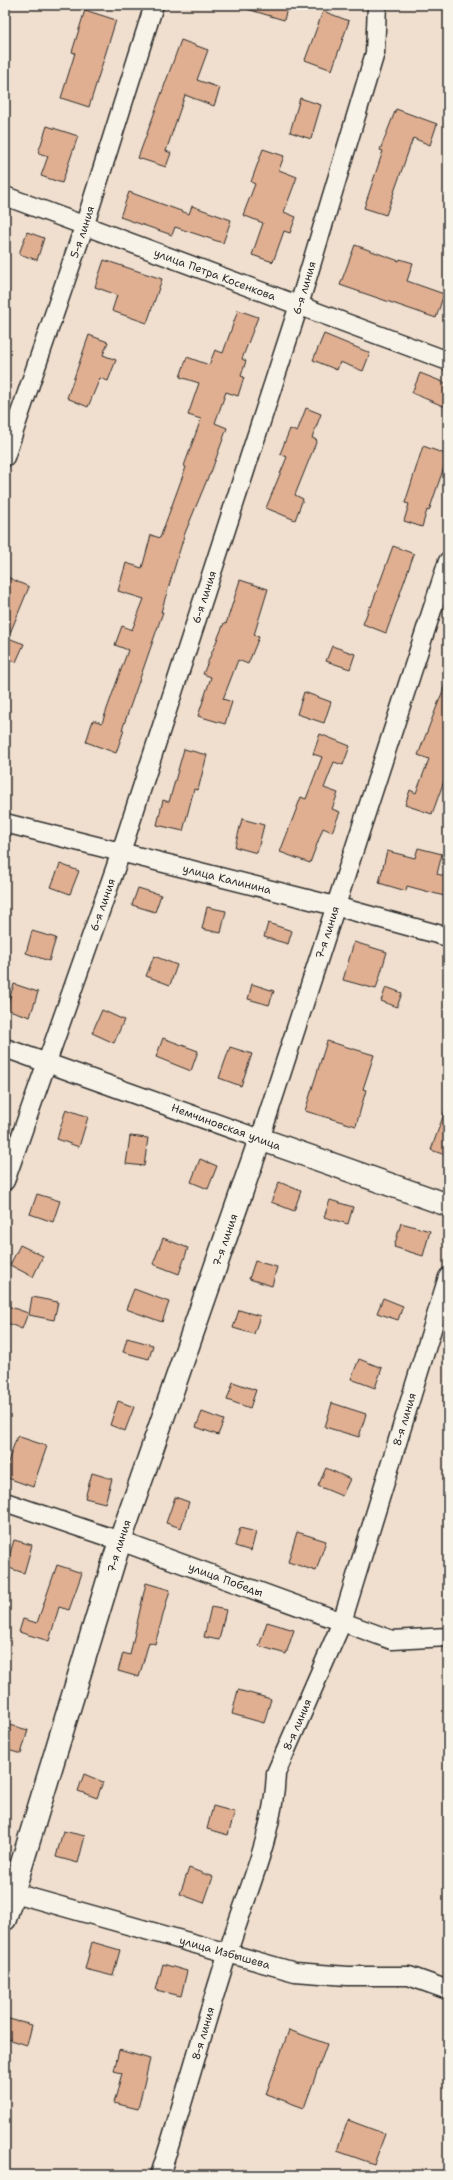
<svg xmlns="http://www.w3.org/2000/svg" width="453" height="2180" viewBox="0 0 453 2180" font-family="'Shantell Sans',sans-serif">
	<rect width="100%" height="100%" fill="#f0dfce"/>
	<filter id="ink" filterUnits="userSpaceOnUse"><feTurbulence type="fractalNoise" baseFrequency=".025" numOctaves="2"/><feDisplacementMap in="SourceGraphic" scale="8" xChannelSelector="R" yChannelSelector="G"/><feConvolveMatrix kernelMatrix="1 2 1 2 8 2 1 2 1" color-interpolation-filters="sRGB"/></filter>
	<g filter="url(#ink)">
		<g fill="#e0af91" stroke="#2b2b2b">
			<path d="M247,5H288L284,20L247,9Z"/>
			<path d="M85,10L116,20L89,107L61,98L75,53L72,52Z"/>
			<path d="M323,11L349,21L332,70L305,60Z"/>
			<path d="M181,40L208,50L197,80L220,88L214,106L185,95L166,151L171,153L166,167L138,158Z"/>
			<path d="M300,98L321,105L311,139L290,132Z"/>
			<path d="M396,109L437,124L430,145L413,138L386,215L364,208L383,151L380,150Z"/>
			<path d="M47,126L78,136L62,183L41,176L48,156L38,153Z"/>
			<path d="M263,149L284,156L279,170L297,177L284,212L296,217L290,233L284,231L273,262L252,255L263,223L243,215L255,184L251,182Z"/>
			<path d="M129,192L189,214L192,206L231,220L223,243L175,227L172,235L120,217Z"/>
			<path d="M27,232L44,238L37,260L19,254Z"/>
			<path d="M355,245L399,261L400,259L413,263L407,281L444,294L436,318L340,285Z"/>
			<path d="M104,260L162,279L147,323L112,311L117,295L95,287Z"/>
			<path d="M238,310L258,317L242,359L246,361L241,376L244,377L238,396L226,392L215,423L227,428L210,475H209L185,533L161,612H163L122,730H124L116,753L86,742L93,720L102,723L128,650L115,645L122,626L132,630L144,599L118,591L126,563L142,568L151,535L160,538L186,467L184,466L201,419L188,415L199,383L180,377L187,357L209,365L215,350L223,353Z"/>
			<path d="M324,334L370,353L363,371L340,362L337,370L313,360Z"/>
			<path d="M89,335L108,342L103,355L116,360L108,381L100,378L88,407L67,398Z"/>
			<path d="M420,373L448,384V408L412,393Z"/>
			<path d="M306,408L321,414L312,438L317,440L295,495L303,499L295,520L266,508L287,457L280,454L290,429L297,432Z"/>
			<path d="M423,446L448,455L429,511L427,510L422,527L404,521L409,504L405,503Z"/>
			<path d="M393,546L414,554L386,633L363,624L370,606L371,607Z"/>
			<path d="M5,576L29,587L8,638L24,644L16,662L5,657Z"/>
			<path d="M240,580L268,589L254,635L259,637L248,664L238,660L223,699L232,702L225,724L198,716L211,677L203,674L224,623L226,624Z"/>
			<path d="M332,646L355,654L350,669L326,661Z"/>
			<path d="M447,680L448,783L444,781L432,814L405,805L410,790L416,793L429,759L418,755Z"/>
			<path d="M304,692L331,702L324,723L297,714Z"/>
			<path d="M320,734L350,746L343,765L334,762L324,788L338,793L332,809L340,812L332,832L323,828L310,863L280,852L301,797L306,799L322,757L313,754Z"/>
			<path d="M184,749L207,755L198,790L194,789L183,831L157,825L163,800L169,802Z"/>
			<path d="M242,819L264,825L257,853L235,847Z"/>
			<path d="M418,848L442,854L437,874L448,877V897L407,886L406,891L379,883L387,851L415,858Z"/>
			<path d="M60,864L79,871L70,894L51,887Z"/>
			<path d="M138,888L161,895L155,912L132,905Z"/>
			<path d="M207,907L226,911L221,933L202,929Z"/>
			<path d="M268,923L292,931L288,944L264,937Z"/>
			<path d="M32,931L56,938L49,961L26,953Z"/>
			<path d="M354,942L387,952L376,989L343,980Z"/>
			<path d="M154,956L177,965L170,985L146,976Z"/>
			<path d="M14,984L38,992L30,1017L6,1009Z"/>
			<path d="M252,984L274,991L269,1005L248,999Z"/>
			<path d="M386,987L402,993L397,1007L381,1001Z"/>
			<path d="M102,1010L124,1020L114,1043L92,1033Z"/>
			<path d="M163,1038L198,1051L191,1071L156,1057Z"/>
			<path d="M327,1041L374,1055L363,1089L366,1090L356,1126L305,1111Z"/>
			<path d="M230,1047L252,1054L241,1086L219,1078Z"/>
			<path d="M446,1108L448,1109V1156L431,1150Z"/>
			<path d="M66,1109L88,1117L79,1147L57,1139Z"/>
			<path d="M130,1136L148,1138L144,1166L126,1164Z"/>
			<path d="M200,1159L217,1166L208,1189L191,1182Z"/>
			<path d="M279,1182L301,1191L294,1211L271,1202Z"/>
			<path d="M37,1194L60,1201L53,1222L30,1214Z"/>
			<path d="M330,1200L353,1207L348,1224L324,1217Z"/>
			<path d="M401,1223L430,1231L423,1256L394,1247Z"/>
			<path d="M163,1238L188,1248L179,1274L153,1264Z"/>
			<path d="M20,1245L43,1256L33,1277L10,1265Z"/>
			<path d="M255,1261L277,1267L272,1286L249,1279Z"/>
			<path d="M134,1289L169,1302L162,1322L126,1309Z"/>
			<path d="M32,1297L58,1302L54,1320L29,1315Z"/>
			<path d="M383,1298L403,1306L398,1320L377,1313Z"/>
			<path d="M5,1305L28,1313L22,1329L5,1322Z"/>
			<path d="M239,1310L260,1316L254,1334L233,1328Z"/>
			<path d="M127,1338L153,1345L149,1359L123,1352Z"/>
			<path d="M359,1359L382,1368L375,1388L351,1379Z"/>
			<path d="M233,1382L256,1390L250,1408L227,1400Z"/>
			<path d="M118,1401L134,1407L125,1431L110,1425Z"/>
			<path d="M332,1403L366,1414L359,1437L325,1427Z"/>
			<path d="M202,1412L224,1420L218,1435L196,1427Z"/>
			<path d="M17,1436L47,1446L33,1487L5,1477V1471Z"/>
			<path d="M326,1468L350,1479L342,1496L318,1486Z"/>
			<path d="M92,1473L112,1479L105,1503L85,1498Z"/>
			<path d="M175,1497L189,1502L181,1528L166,1523Z"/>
			<path d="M240,1528L256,1532L251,1551L235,1546Z"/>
			<path d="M297,1532L326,1541L316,1571L288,1562Z"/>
			<path d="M14,1540L32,1545L24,1573L6,1567Z"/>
			<path d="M57,1565L82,1573L69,1610L59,1607L49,1641L19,1632L23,1619L37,1623Z"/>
			<path d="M146,1583L170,1590L155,1644L149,1642L139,1677L118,1671L123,1653L130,1655Z"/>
			<path d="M211,1607L226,1610L219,1640L204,1637Z"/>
			<path d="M267,1622L294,1630L286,1654L259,1646Z"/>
			<path d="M238,1690L271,1699L264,1723L232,1714Z"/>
			<path d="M5,1724L28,1730L21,1754L5,1749Z"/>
			<path d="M84,1774L103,1782L97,1798L78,1791Z"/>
			<path d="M213,1806L235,1812L228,1835L207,1829Z"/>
			<path d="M63,1831L85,1836L78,1863L56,1857Z"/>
			<path d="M189,1868L213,1877L204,1903L180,1894Z"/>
			<path d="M92,1942L120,1950L113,1976L85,1969Z"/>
			<path d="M163,1964L187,1971L181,1996L156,1990Z"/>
			<path d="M5,2018L32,2025L27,2045L5,2038Z"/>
			<path d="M289,2030L327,2044L304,2108L266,2094Z"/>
			<path d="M119,2050L150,2059L138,2109L114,2103L122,2073L114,2071Z"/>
			<path d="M348,2120L385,2134L374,2164L337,2151Z"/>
		</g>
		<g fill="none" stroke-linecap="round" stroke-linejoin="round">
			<g stroke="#2b2b2b" stroke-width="21">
				<g id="minor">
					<path id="s1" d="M5,196L448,361"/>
					<path id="s2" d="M5,457L84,227L154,5"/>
					<path id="s3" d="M5,823L335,906L448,937"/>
					<path id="s4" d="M5,1048L260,1139L448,561"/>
					<path id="s5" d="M5,1181L121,852L299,305L375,53L377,5"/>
					<path id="s6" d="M5,1502L120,1541L392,1640L448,1637"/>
					<path id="s7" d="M14,1893L295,1972L347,1976H409L448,1990"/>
					<path id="s8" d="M160,2175C184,2101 204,2026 228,1952C246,1894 274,1834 276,1773L342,1622L448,1277"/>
				</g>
			</g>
			<g stroke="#2b2b2b" stroke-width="25">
				<g id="secondary">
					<path id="s9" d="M5,1919L120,1541L260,1139L448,1205"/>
				</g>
			</g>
			<use href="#minor" stroke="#f7f3e8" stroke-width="18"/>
			<use href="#secondary" stroke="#f7f3e8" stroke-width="22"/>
		</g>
	</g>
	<g text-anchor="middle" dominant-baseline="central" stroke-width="3.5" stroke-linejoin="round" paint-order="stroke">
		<g font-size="11" fill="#2b2b2b" stroke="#f7f3e8">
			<text stroke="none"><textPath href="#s2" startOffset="238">5-я линия</textPath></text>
			<text stroke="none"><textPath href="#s1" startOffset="224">улица Петра Косенкова</textPath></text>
			<text stroke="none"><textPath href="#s5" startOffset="942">6-я линия</textPath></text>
			<text stroke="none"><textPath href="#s5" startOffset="617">6-я линия</textPath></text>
			<text stroke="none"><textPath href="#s3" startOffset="229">улица Калинина</textPath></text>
			<text stroke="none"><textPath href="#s5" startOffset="293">6-я линия</textPath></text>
			<text stroke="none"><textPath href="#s4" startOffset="488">7-я линия</textPath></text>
			<text transform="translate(226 1127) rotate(20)">Немчиновская улица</text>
			<text stroke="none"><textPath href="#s9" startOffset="714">7-я линия</textPath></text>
			<text stroke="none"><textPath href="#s8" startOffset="796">8-я линия</textPath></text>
			<text stroke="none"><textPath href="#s9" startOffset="390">7-я линия</textPath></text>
			<text stroke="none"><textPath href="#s6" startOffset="234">улица Победы</textPath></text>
			<text stroke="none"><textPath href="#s8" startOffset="472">8-я линия</textPath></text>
			<text stroke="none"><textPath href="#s7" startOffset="219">улица Избышева</textPath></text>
			<text stroke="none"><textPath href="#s8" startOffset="148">8-я линия</textPath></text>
		</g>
	</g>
	<rect width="453" height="2180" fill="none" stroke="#f7f3e8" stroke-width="20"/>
	<rect x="10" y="10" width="433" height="2160" fill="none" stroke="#2b2b2b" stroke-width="1.5" filter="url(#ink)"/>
</svg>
